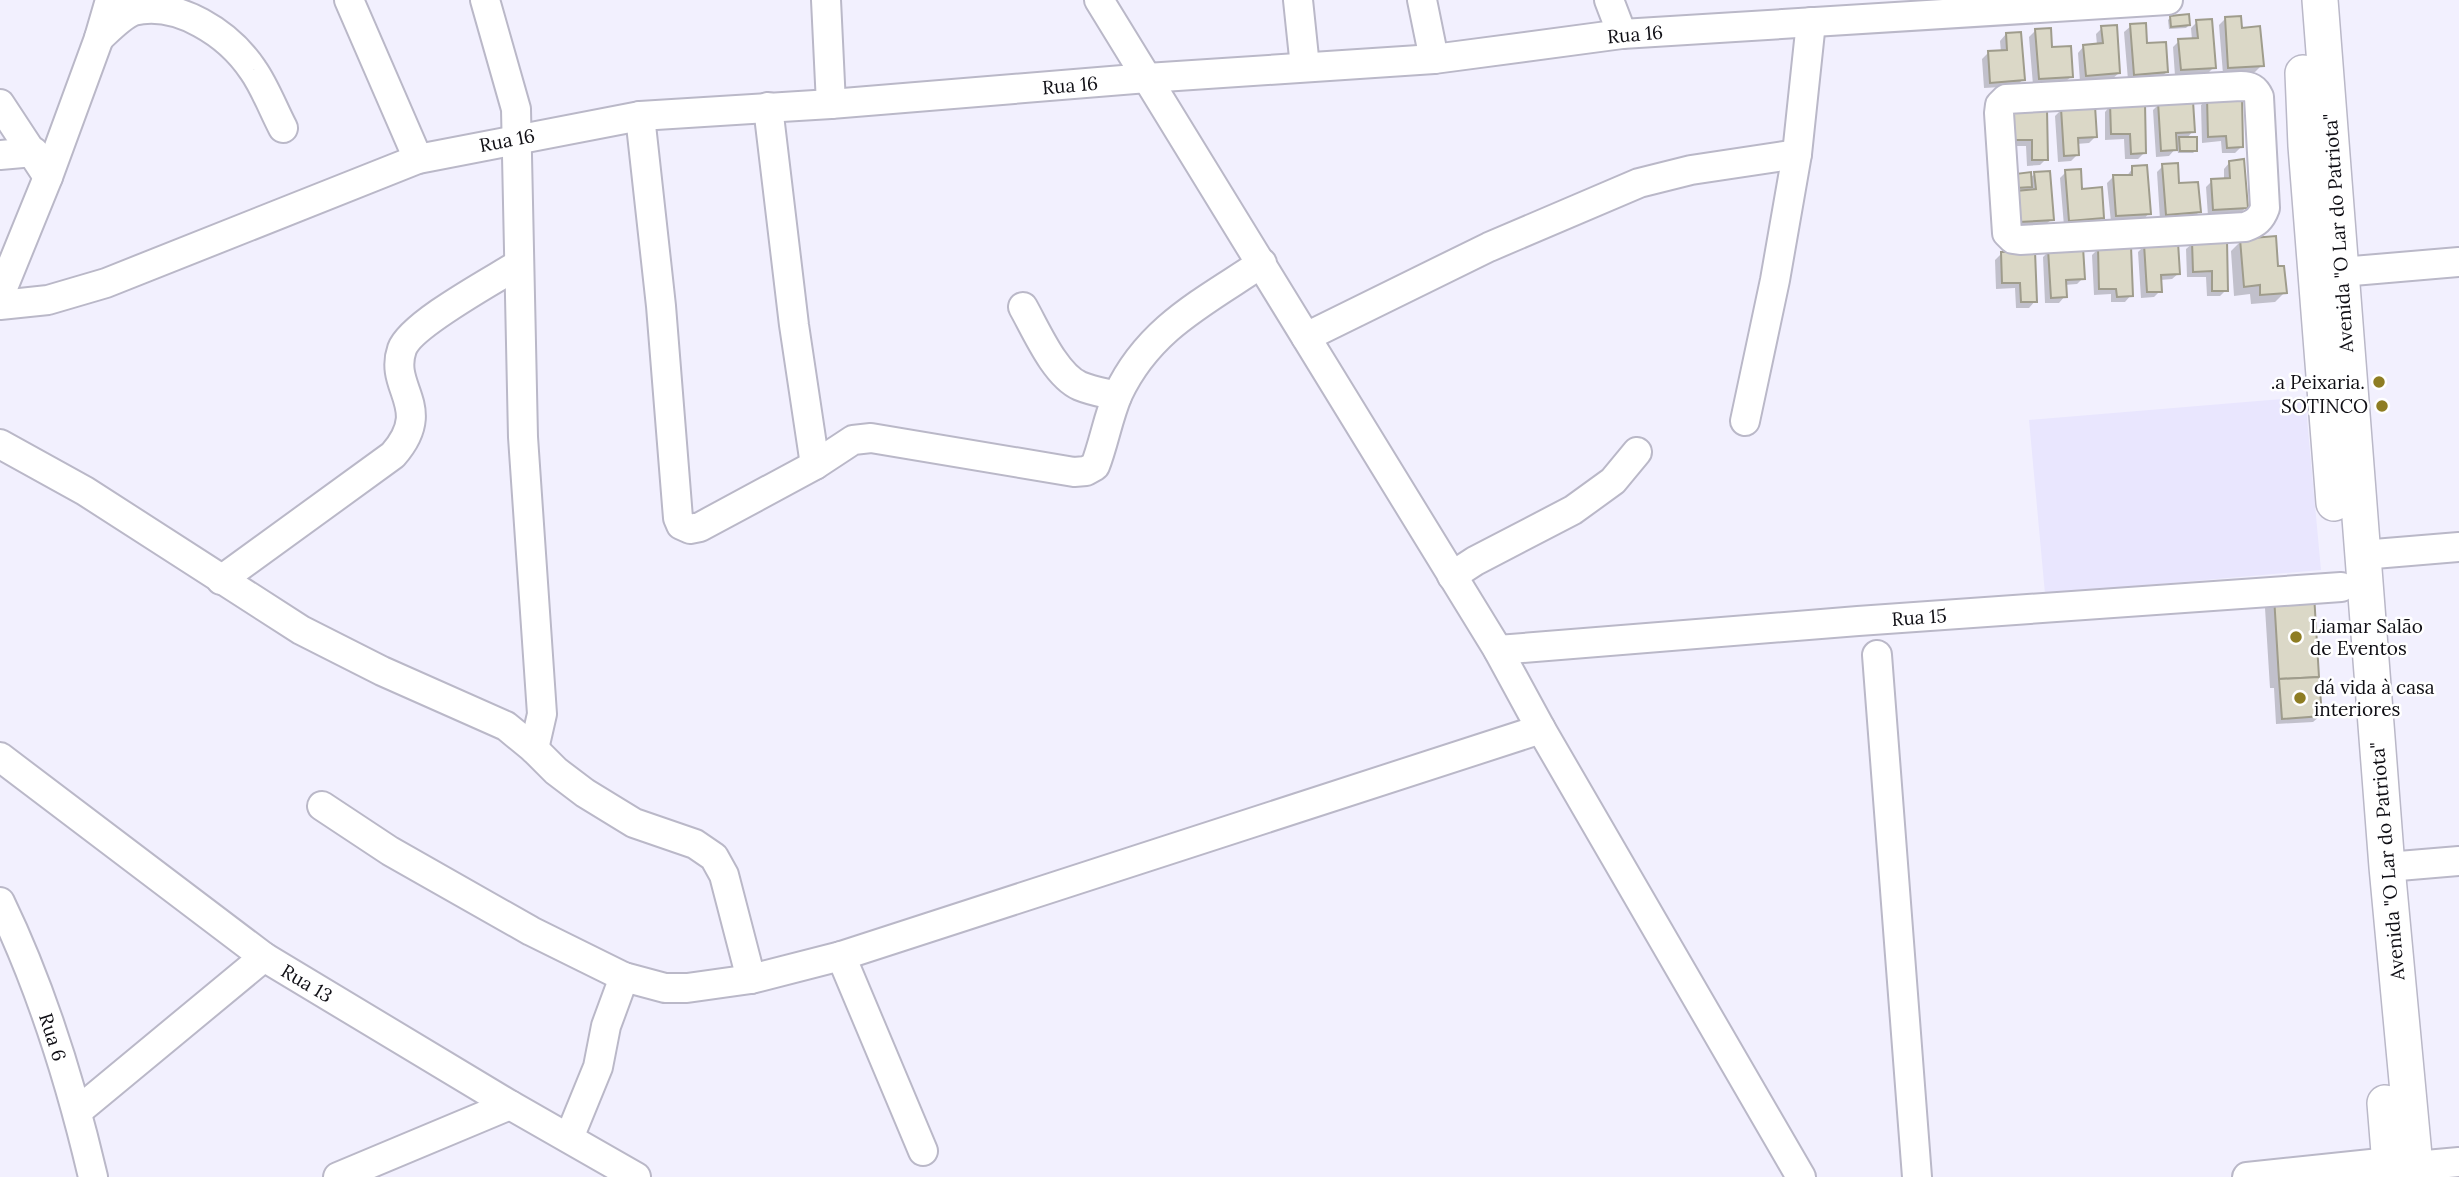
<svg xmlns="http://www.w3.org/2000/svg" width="2459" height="1177" viewBox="0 0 2459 1177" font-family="Lora,serif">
	<rect width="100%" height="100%" fill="#f2f0fe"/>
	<path fill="#e9e6fe" d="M2305,397L2321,570L2045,594L2029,420Z"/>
	<g fill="#0003">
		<path d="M2171,17L2189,25L2186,28L2169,29L2168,20Z"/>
		<path d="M2225,19L2240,29L2262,65L2255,72L2223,74L2219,25Z"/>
		<path d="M2197,22L2214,67L2207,74L2175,76L2173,47L2179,41L2192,40L2191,28Z"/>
		<path d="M2131,26L2167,72L2160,78L2128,80L2124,32Z"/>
		<path d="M2102,28L2119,73L2112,79L2080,82L2078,53L2084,46L2097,45L2096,34Z"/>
		<path d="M2036,30L2072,76L2065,82L2033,85L2029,37Z"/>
		<path d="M2006,34L2023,79L2017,86L1984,88L1982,59L1988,53L2001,52L2000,41Z"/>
		<path d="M2208,99L2242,146L2235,153H2222L2221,141L2202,143L2201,105Z"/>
		<path d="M2159,104L2193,131L2186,139L2196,150L2193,153H2178L2177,147L2169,156L2156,157L2153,110Z"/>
		<path d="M2111,105L2144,153L2138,159H2125L2124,139L2105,140V112Z"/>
		<path d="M2061,110L2095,137L2089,143L2076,144L2077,155L2071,161L2058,162L2055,116Z"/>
		<path d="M2045,111L2046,159L2040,165L2027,166L2026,146H2007Z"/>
		<path d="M2230,162L2246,207L2240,214L2208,216L2206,187L2212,181L2224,180V169Z"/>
		<path d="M2163,166L2199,212L2193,218L2160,220L2157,172Z"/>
		<path d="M2133,168L2149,213L2143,220L2111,222L2107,183L2113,177H2126Z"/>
		<path d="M2066,172L2102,218L2096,224L2064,226L2060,178Z"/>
		<path d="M2035,174L2052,219L2045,225L2013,228L2011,199L2020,190H2014Z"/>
		<path d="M2241,241L2276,268L2285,292L2275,302L2251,304L2250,294L2234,296L2231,251Z"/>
		<path d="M2193,243L2226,290L2220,296H2207L2206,277H2187L2186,249Z"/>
		<path d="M2144,246L2179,273L2172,279L2160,280V291L2154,297L2141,298L2138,252Z"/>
		<path d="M2098,249L2131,295L2125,302H2111V294L2094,295L2092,255Z"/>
		<path d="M2049,251L2083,278L2077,284L2064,285L2065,296L2059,303H2045L2043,257Z"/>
		<path d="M2001,254L2035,301L2029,308H2016L2015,288L1996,289L1995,260Z"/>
		<path d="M2275,598L2320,716L2313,722L2276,724L2274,688H2270L2265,608Z"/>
	</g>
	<g fill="#dbd8c7" stroke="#9f9c8c" stroke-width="2">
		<path d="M2189,14L2190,25L2171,27L2170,16Z"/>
		<path d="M2241,16L2242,28L2260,26L2264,66L2228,68L2225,17Z"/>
		<path d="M2212,19L2216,68L2181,70L2178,39L2198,38L2196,20Z"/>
		<path d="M2146,23L2147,43L2166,42L2168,72L2134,75L2130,24Z"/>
		<path d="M2117,25L2120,73L2086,76L2083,45L2103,43L2101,26Z"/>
		<path d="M2051,28L2052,47L2071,46L2073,77L2039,79L2035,29Z"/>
		<path d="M2021,32L2025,80L1990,83L1988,51L2007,50L2006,33Z"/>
		<path d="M2242,96L2243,147L2227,148L2226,136L2208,137L2207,97Z"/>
		<path d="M2193,101L2195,132L2176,133L2177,150L2161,151L2158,102Z"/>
		<path d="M2110,103H2145L2146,153L2131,154L2130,134H2111Z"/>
		<path d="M2095,106L2097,137L2078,138L2079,155L2064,156L2061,108Z"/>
		<path d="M2047,109L2048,160H2032V140H2013L2012,110Z"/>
		<path d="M2179,137H2197V151H2180Z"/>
		<path d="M2244,159L2248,208L2213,210L2211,179L2230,178L2229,161Z"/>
		<path d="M2178,163L2179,183L2198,182L2201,212L2166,215L2162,164Z"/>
		<path d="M2147,165L2151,214L2116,216L2113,175H2132V166Z"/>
		<path d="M2081,169L2082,189L2102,187L2104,218L2069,221L2065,170Z"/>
		<path d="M2050,171L2054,220L2019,222L2016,191L2036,189L2034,172Z"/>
		<path d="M2031,172L2032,187L2016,188L2015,174Z"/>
		<path d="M2276,236L2278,266H2284L2287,293L2260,295V285L2244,287L2240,239Z"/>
		<path d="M2227,240L2228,291H2212V271L2193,272L2192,241Z"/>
		<path d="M2178,242L2180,274L2161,275L2162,292H2147L2144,244Z"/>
		<path d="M2131,246L2133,296L2117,297L2116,289H2099L2098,247Z"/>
		<path d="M2083,247L2085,279L2066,280L2067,297L2051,298L2048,249Z"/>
		<path d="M2035,251L2037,302H2021L2020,283H2002L2001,252Z"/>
		<path d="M2314,594L2319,677L2279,679L2274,596Z"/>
		<path d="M2319,677L2322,716L2282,719L2279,679Z"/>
	</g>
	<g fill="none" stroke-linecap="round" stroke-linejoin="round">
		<g stroke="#bab8c8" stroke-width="32">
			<g id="minor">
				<path d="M349,0L418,159"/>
				<path d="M485,0L516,109L523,437L542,714L534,749"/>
				<path d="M826,0L831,104"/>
				<path d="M1099,0L1498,650L1541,729L1801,1177"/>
				<path d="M1298,0L1305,67"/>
				<path d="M1422,0L1434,59"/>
				<path d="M1609,0L1622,34"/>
				<path d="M99,38C109,29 121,16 133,11C178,0 229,34 253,70C265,87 273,109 283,128"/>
				<path d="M2241,86C2250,86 2255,88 2259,97L2265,208C2261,219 2256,223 2245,227L2020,240L2013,239L2007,233L1999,113L2000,105L2006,99Z"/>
				<path d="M0,104L48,177"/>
				<path d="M768,107L794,325L815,465"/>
				<path d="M640,116L661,306L678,518L681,525L690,529L700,527L815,465L853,440L871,438L1074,472L1086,471L1095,466C1104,443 1108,417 1118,394C1149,328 1204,302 1262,263"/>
				<path d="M0,155L34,152"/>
				<path d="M2341,272L2459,262"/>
				<path d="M0,295L48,177L99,38L110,0"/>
				<path d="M0,305L48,300L106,283L418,159L640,116L831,104L1147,78L1434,59L1622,34L2168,0"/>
				<path d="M1023,307C1036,330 1055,375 1080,386C1092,391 1105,393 1117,396"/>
				<path d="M1306,337L1489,247L1639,183L1691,170L1797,154"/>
				<path d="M1745,421L1775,280L1797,154L1811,22"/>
				<path d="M0,444L85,491L301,630L382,671L506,726L534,749L556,771L585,793L634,823L695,844L714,857L724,875L751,979"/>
				<path d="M2362,555L2459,547"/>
				<path d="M1452,576L1475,561L1573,510L1613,481L1637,452"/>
				<path d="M221,580L393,455C435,407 388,389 402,349C411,324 494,280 519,264"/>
				<path d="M1498,650L1858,621L2341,587"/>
				<path d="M1877,655L1917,1177"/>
				<path d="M0,757L264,957L510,1105L636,1177"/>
				<path d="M322,806L390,851L531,931L624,977L665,988H687L751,979L841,956L1541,729"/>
				<path d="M2387,867L2459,861"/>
				<path d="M0,902C42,989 71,1083 93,1177"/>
				<path d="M841,956L923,1151"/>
				<path d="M78,1111L264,957"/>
				<path d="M569,1138L598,1067L606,1026L624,977"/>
				<path d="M2415,1166L2459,1162"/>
				<path d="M338,1177L510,1105"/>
				<path d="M2247,1177L2390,1162"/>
			</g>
		</g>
		<g stroke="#bab8c8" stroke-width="38">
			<g id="major">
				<path d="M2320,0L2387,867L2416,1177"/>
				<path d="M2303,73L2306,146L2334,503"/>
				<path d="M2385,1103L2391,1177"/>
			</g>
		</g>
		<use href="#minor" stroke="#fff" stroke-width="28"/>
		<use href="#major" stroke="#fff" stroke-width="35"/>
	</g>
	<g fill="#8e7d23" stroke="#fff" stroke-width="2.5">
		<circle cx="2379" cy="382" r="7"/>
		<circle cx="2382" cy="406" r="7"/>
		<circle cx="2296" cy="637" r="7"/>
		<circle cx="2300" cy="698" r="7"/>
	</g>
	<g text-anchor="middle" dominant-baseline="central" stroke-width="5" stroke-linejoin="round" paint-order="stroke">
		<g font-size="19" fill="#100f15" stroke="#fff">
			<text transform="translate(1635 34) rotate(-5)">Rua 16</text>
			<text transform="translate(1070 85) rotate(-5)">Rua 16</text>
			<text transform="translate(507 140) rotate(-11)">Rua 16</text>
			<text transform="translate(2338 233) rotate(-94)">Avenida "O Lar do Patriota"</text>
			<text transform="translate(1919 617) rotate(-4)">Rua 15</text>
			<text transform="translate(2387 861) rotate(-95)">Avenida "O Lar do Patriota"</text>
			<text transform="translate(307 983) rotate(31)">Rua 13</text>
			<text transform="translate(53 1037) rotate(72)">Rua 6</text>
		</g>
		<g font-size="19" fill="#100f15" stroke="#fff" text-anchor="end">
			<text x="2365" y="382">.a Peixaria.</text>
			<text x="2368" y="406">SOTINCO</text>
			<text x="2310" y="626" text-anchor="start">Liamar Salão<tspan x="2310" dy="22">de Eventos</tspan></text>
			<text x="2314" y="687" text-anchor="start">dá vida à casa<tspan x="2314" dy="22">interiores</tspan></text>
		</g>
	</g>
</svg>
